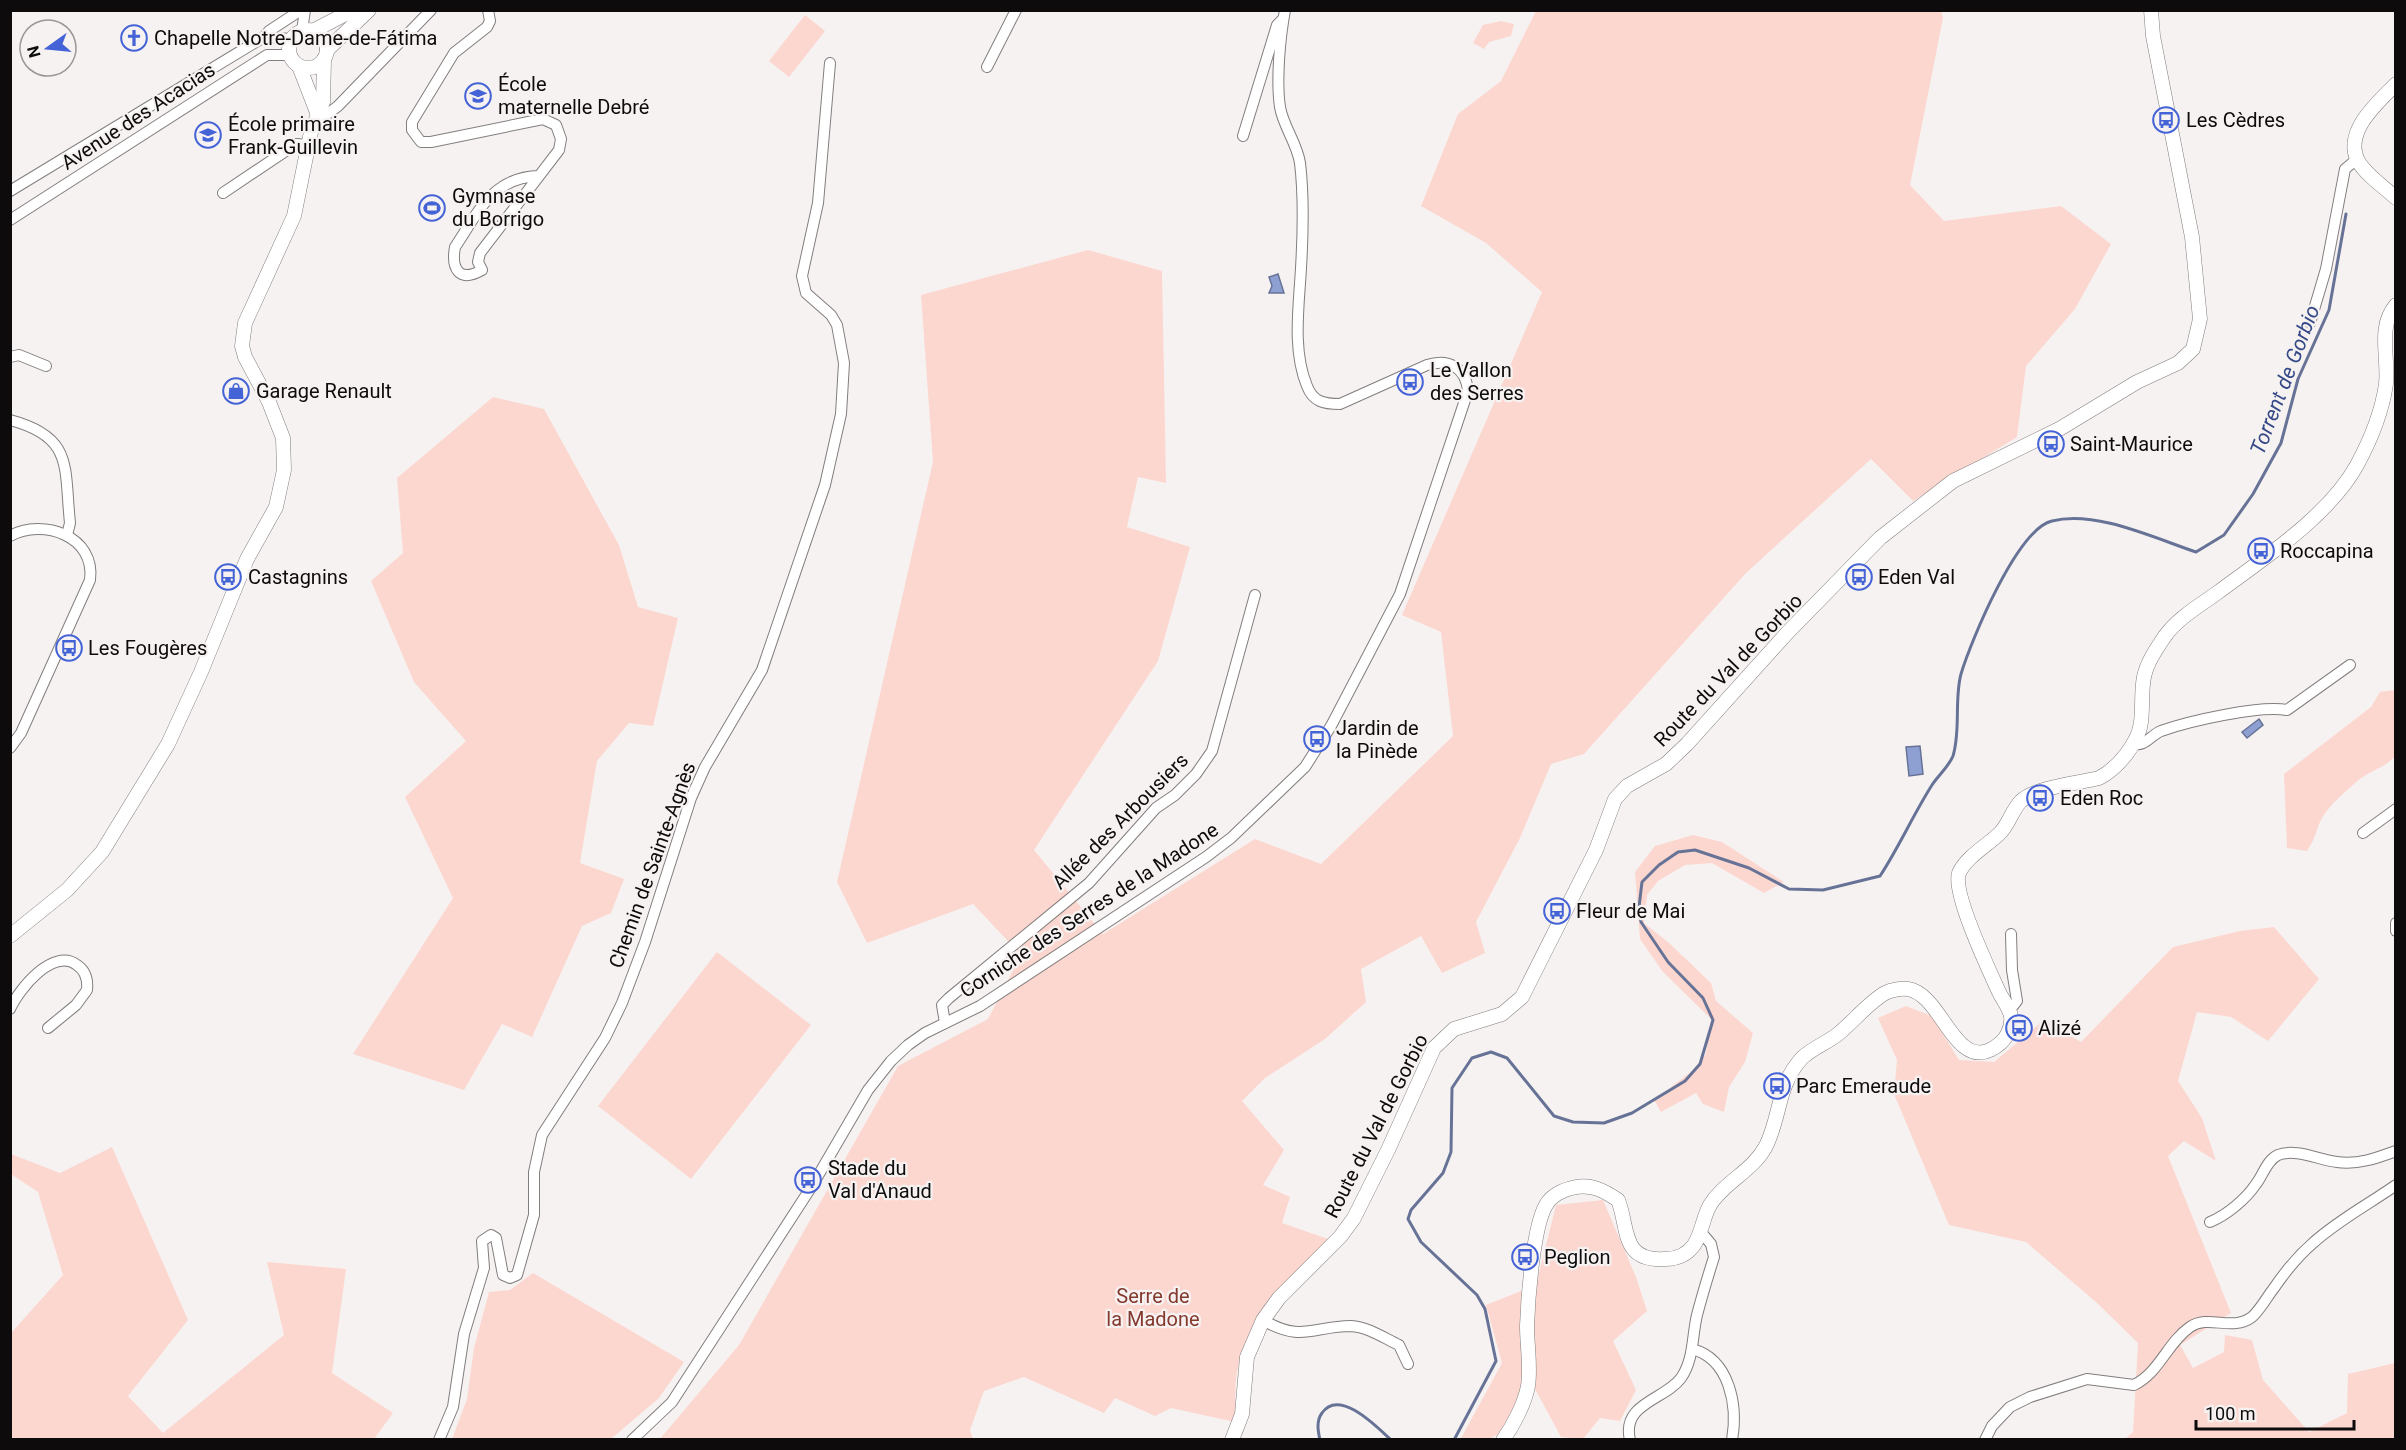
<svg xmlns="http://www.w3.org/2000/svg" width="2406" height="1450" viewBox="0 0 2406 1450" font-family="Roboto,sans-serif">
	<rect width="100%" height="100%" fill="#f7f2f2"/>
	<g fill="#fcd7cf">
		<path d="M1536,11H1941L1943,18L1910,185L1944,221L2061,206L2111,244L2075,309L2026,366L2017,437L1913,501L1871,459L1746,573L1584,754L1551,764L1520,838L1476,922L1485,953L1442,973L1421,936L1361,969L1366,1002L1325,1039L1265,1078L1242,1101L1284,1150L1263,1185L1290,1197L1282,1223L1331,1240C1290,1278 1247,1313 1237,1372C1234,1388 1236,1406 1235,1422L1171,1408L1155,1416L1115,1398L1104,1413L1024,1377L984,1391L970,1430L973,1439L659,1440L739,1345L898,1066L988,1019L1021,955L973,904L867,943L837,882L933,462L921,295L1088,250L1162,271L1166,483L1138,477L1127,527L1190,547L1158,661L1034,850L1103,934L1255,839L1321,864L1453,736L1441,632L1402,615L1542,292L1486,243L1421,206L1458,114L1501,81Z"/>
		<path d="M805,15L825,31L789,77L769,61Z"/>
		<path d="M1501,21L1514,24L1511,36L1489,42L1484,49L1473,43L1483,25Z"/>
		<path d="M493,397L544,409L619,545L638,607L678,618L653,726L629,723L597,761L580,863L624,879L611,913L582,926L532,1037L502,1024L464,1090L353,1054L453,898L405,797L466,741L414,682L371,581L403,553L397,478Z"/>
		<path d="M2395,690V756C2386,768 2367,771 2354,784C2343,794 2326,808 2320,822C2315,834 2315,839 2307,851L2287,848L2284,774L2371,707L2380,692Z"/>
		<path d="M1693,835L1722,842L1784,882L1764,893L1712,863L1685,865L1658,881L1647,895L1644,923L1668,942L1711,983L1716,1001L1753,1033L1745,1062L1729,1087L1724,1112L1703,1104L1696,1093L1661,1112L1654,1100L1692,1071L1706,1054L1711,1019L1663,972L1640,939L1635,872L1655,846Z"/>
		<path d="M2274,927L2319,979L2268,1041L2231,1017L2197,1012L2178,1081L2202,1118L2216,1161L2184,1141L2168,1156L2231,1313L2180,1345L2193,1368L2224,1352L2225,1335L2252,1340L2263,1380L2309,1432L2347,1413L2348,1374L2395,1363V1439H2125L2133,1432L2138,1343L2097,1303L2026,1242L1949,1225L1894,1094L1897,1060L1878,1018L1906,1006L1932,1016L1959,1060L1994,1062L2044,1020L2081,1042L2173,947L2240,931Z"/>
		<path d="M717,952L811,1025L691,1179L598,1106Z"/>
		<path d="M112,1147L188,1320L128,1396L163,1433L284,1335L267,1262L346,1269L332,1373L393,1413L374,1439H11V1333L63,1275L38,1192L11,1174V1154L60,1173Z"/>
		<path d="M1603,1200L1636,1277L1647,1311L1613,1341L1636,1390L1620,1421L1600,1418L1583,1439L1561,1437L1534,1387L1497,1435L1489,1439L1460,1440L1502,1363L1486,1305L1536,1285L1556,1205Z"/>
		<path d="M533,1273L684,1362L659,1398L611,1439H452L467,1399L474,1348L489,1292L510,1290Z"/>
	</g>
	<g fill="#8ea0d2" stroke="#677396" stroke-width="1.5">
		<path d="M1278,274L1284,293H1269L1272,286L1269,277Z"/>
		<path d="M2259,719L2263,725L2247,738L2242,732Z"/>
		<path d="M1920,746L1923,774L1909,776L1906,747Z"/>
	</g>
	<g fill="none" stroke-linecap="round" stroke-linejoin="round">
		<g stroke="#677396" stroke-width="3">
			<path d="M1320,1440C1318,1431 1316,1421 1322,1413C1339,1388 1376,1426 1391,1440"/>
			<path d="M1454,1440L1496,1361L1485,1309L1477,1295L1421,1242L1408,1219L1411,1210L1443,1173L1451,1152L1452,1088L1472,1058L1491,1052L1507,1058L1554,1116L1573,1122L1604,1123L1632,1113L1685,1081L1700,1064L1713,1020L1703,998L1668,962L1641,922L1639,907L1642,882L1659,865L1678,852L1695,850L1749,868L1789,889L1823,890L1880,876C1899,847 1913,815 1932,785C1938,776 1949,766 1953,756C1961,730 1954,700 1961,674C1971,641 2017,529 2052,521C2096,510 2154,538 2196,552L2224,535L2253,494L2281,443L2298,379L2329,310L2346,214"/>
		</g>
		<g stroke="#827e7d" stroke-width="12">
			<g id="minor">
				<path d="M488,10L490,21L487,27L454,53L412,122V130L421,142H431L543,119L556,125L561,139L559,150L480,253L478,262L482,270C459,283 451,269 455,247C478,213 492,177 539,176"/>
				<path d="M302,31L305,10"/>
				<path d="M264,37L291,39"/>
				<path d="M987,67L1016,10"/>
				<path d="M318,115L329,113L338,106L431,10"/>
				<path d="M1243,136L1277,25L1283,19"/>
				<path d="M10,191L264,37L269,31L301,10"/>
				<path d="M223,193L296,144L308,145"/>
				<path d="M10,220L267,55H289"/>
				<path d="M2310,323L2326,269L2345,169L2357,159"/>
				<path d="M10,357L19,355L46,366"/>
				<path d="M10,420C74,437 64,467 70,523L67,535"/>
				<path d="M10,536C43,518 96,536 90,580L21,733L10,748"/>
				<path d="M2133,743C2144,748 2151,735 2161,731C2189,721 2260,705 2287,710L2350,665"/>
				<path d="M2363,833L2396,809"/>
				<path d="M2396,923V931"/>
				<path d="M10,1009C19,989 53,947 77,965C86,971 88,980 87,990L76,1005L48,1028"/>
				<path d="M2009,1011L2017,1001L2012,970L2011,934"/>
				<path d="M945,1023L942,1005L949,998L1089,883L1156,808L1175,795L1196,774L1212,751L1255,595"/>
				<path d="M2210,1222C2227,1215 2246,1199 2256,1184C2263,1175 2267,1160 2278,1155C2296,1148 2319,1160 2337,1162C2358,1165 2377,1158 2396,1151"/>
				<path d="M1263,1320C1301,1343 1314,1326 1351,1326C1368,1327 1384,1338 1399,1345L1408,1364"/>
				<path d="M1692,1349C1730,1359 1738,1406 1732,1440"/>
				<path d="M439,1440L453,1407L464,1334L484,1268L482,1241L491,1235L496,1238L503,1275L510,1278L517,1275L534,1215V1172L542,1135L605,1038L622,1003L645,942L691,798L705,767L762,670L825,485L841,414L844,363L837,325L831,315L806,293L802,276L818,203L830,63"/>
				<path d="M632,1440L672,1402L812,1186L868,1090L891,1061L908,1045L925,1033L980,1006L1206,857L1231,838L1305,767L1331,726L1400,594L1468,391C1466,368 1449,358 1427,365L1340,404C1324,404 1313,402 1307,386C1292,350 1299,306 1301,268C1303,234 1304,196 1300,163C1297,143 1283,126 1280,107C1276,80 1280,37 1285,10"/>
				<path d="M1630,1440C1621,1403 1665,1400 1681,1378C1694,1360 1692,1335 1697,1315C1702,1296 1708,1276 1714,1257L1711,1244L1700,1231"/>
				<path d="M1985,1440L1992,1426L2010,1407L2030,1397L2087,1379L2134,1385C2160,1372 2167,1343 2190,1327C2209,1314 2232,1332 2252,1317C2260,1310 2267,1297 2274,1288C2285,1272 2298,1256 2313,1243C2337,1221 2369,1204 2396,1185"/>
			</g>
		</g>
		<g stroke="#827e7d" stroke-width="15">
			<g id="tertiary">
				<circle cx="308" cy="49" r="19"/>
				<path d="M313,31L353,10"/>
				<path d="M327,50L369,10"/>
				<path d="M299,66L318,115"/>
				<path d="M2396,84C2378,102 2343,132 2358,161C2366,175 2384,187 2396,198"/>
				<path d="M10,936L67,890L102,852L168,744L201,672L247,559L276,507L284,470L283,438L269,402L245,357L242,346L245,323L294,216L311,132L323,102L324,59"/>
				<path d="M1232,1440L1242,1414L1247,1357L1263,1320L1279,1298L1340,1237L1354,1218L1388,1150L1434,1048L1454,1029L1502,1014L1522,997L1596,850L1615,799L1627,786L1666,764L1687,744L1788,632L1880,538L1953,481L2061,428L2137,382L2178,363L2193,349L2200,319L2192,237L2153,36L2151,10"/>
				<path d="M1503,1440C1513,1426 1525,1403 1528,1386C1531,1367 1527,1346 1527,1326C1528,1299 1533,1227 1546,1205C1551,1196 1562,1190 1572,1188C1590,1183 1603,1190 1618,1200C1629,1227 1620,1262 1665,1259C1677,1259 1687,1255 1694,1245C1702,1233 1703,1217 1710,1205C1724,1182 1753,1171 1766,1146C1781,1116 1777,1085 1802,1058C1812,1048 1827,1043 1838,1034C1853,1022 1868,1003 1885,993C1891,990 1901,988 1908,989C1941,994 1954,1067 1990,1050C1998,1046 2003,1042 2007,1035C2011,1028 2012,1023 2011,1016C2009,1007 2002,999 1998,990C1989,970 1952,892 1959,873C1966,857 1988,845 2000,833C2009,824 2012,810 2021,801C2036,787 2079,783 2099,778C2117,769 2139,743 2141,722C2143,707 2141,692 2144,677C2147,662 2157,648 2165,636C2178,618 2199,606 2217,593C2264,558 2329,516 2357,465C2370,441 2382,412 2386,384C2389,358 2377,327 2396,305"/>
			</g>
		</g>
		<use href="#minor" stroke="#fff" stroke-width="10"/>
		<use href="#tertiary" stroke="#fff" stroke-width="14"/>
	</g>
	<defs>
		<g id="church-ring" transform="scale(1.35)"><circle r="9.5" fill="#f7f2f2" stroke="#4463d6" stroke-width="1.5"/><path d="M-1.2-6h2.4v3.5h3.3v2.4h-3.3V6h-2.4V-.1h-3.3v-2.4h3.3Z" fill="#4463d6"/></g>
		<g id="school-ring" transform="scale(1.35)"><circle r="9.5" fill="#f7f2f2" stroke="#4463d6" stroke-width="1.5"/><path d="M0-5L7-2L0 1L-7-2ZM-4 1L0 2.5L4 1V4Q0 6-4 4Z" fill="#4463d6"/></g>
		<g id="bus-ring" transform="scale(1.35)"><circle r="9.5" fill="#f7f2f2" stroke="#4463d6" stroke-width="1.5"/><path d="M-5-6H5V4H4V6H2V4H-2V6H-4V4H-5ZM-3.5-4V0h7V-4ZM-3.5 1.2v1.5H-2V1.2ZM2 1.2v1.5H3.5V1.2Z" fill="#4463d6"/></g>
		<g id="stadium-ring" transform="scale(1.35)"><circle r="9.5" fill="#f7f2f2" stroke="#4463d6" stroke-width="1.5"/><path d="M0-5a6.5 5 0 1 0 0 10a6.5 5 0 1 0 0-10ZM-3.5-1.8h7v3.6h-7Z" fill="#4463d6"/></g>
		<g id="shop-ring" transform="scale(1.35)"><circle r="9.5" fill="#f7f2f2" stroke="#4463d6" stroke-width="1.5"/><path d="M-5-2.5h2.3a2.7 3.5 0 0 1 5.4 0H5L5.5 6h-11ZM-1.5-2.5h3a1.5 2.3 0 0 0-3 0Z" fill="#4463d6"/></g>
	</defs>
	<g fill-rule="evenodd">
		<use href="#church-ring" x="134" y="38"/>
		<use href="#school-ring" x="478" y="96"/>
		<use href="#bus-ring" x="2166" y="120"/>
		<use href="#school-ring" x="208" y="135"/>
		<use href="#stadium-ring" x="432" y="208"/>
		<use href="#bus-ring" x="1410" y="382"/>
		<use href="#shop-ring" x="236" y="391"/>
		<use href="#bus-ring" x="2051" y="444"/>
		<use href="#bus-ring" x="2261" y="551"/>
		<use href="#bus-ring" x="228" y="577"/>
		<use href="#bus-ring" x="1859" y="577"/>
		<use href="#bus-ring" x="69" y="648"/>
		<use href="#bus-ring" x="1317" y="739"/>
		<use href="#bus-ring" x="2040" y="798"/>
		<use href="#bus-ring" x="1557" y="911"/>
		<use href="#bus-ring" x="2019" y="1028"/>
		<use href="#bus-ring" x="1777" y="1086"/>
		<use href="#bus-ring" x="808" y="1180"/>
		<use href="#bus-ring" x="1525" y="1257"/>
	</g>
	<g text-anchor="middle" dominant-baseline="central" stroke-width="4.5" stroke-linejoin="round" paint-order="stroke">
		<g font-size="20" fill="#0d0b0b" stroke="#f7f2f2" text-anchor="start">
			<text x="154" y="38">Chapelle Notre-Dame-de-Fátima</text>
			<text x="498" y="84">École<tspan x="498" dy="23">maternelle Debré</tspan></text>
			<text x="2186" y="120">Les Cèdres</text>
			<text x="228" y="124">École primaire<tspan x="228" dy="23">Frank-Guillevin</tspan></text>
			<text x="452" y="196">Gymnase<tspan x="452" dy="23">du Borrigo</tspan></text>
			<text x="1430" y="370">Le Vallon<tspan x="1430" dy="23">des Serres</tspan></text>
			<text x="256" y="391">Garage Renault</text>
			<text x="2070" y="444">Saint-Maurice</text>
			<text x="2280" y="551">Roccapina</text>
			<text x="248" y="577">Castagnins</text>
			<text x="1878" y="577">Eden Val</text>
			<text x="88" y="648">Les Fougères</text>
			<text x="1336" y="728">Jardin de<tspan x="1336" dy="23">la Pinède</tspan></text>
			<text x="2060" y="798">Eden Roc</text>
			<text x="1576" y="911">Fleur de Mai</text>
			<text x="2038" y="1028">Alizé</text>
			<text x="1796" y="1086">Parc Emeraude</text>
			<text x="828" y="1168">Stade du<tspan x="828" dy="23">Val d'Anaud</tspan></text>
			<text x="1544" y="1257">Peglion</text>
		</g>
		<g font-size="20" fill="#0d0b0b" stroke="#f7f2f2">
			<text transform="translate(138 116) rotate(-33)">Avenue des Acacias</text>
			<text transform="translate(1728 670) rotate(-46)">Route du Val de Gorbio</text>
			<text transform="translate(1120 821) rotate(-45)">Allée des Arbousiers</text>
			<text transform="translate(652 865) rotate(-70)">Chemin de Sainte-Agnès</text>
			<text transform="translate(1089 910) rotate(-33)">Corniche des Serres de la Madone</text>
			<text transform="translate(1376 1126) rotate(-63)">Route du Val de Gorbio</text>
		</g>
		<g font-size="20" fill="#83392d" stroke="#f7f2f2">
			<text x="1153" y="1296">Serre de<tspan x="1153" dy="23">la Madone</tspan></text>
		</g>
		<g font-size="21" font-style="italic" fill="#374a88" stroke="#f7f2f2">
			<text transform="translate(2285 380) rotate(-69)">Torrent de Gorbio</text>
		</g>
	</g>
	<rect width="2406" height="1450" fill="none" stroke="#0d0b0b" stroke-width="24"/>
	<g transform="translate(48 48) rotate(255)"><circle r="28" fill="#f7f2f2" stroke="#999696" stroke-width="1.5"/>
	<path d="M0-4.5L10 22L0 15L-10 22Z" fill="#4463d6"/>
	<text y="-9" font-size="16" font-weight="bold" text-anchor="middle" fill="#0d0b0b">N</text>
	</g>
	<path d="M2196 1420v9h158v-9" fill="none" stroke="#0d0b0b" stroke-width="3"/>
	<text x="2205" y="1420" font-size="18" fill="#0d0b0b" stroke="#f7f2f2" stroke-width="4.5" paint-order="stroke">100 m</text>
</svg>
